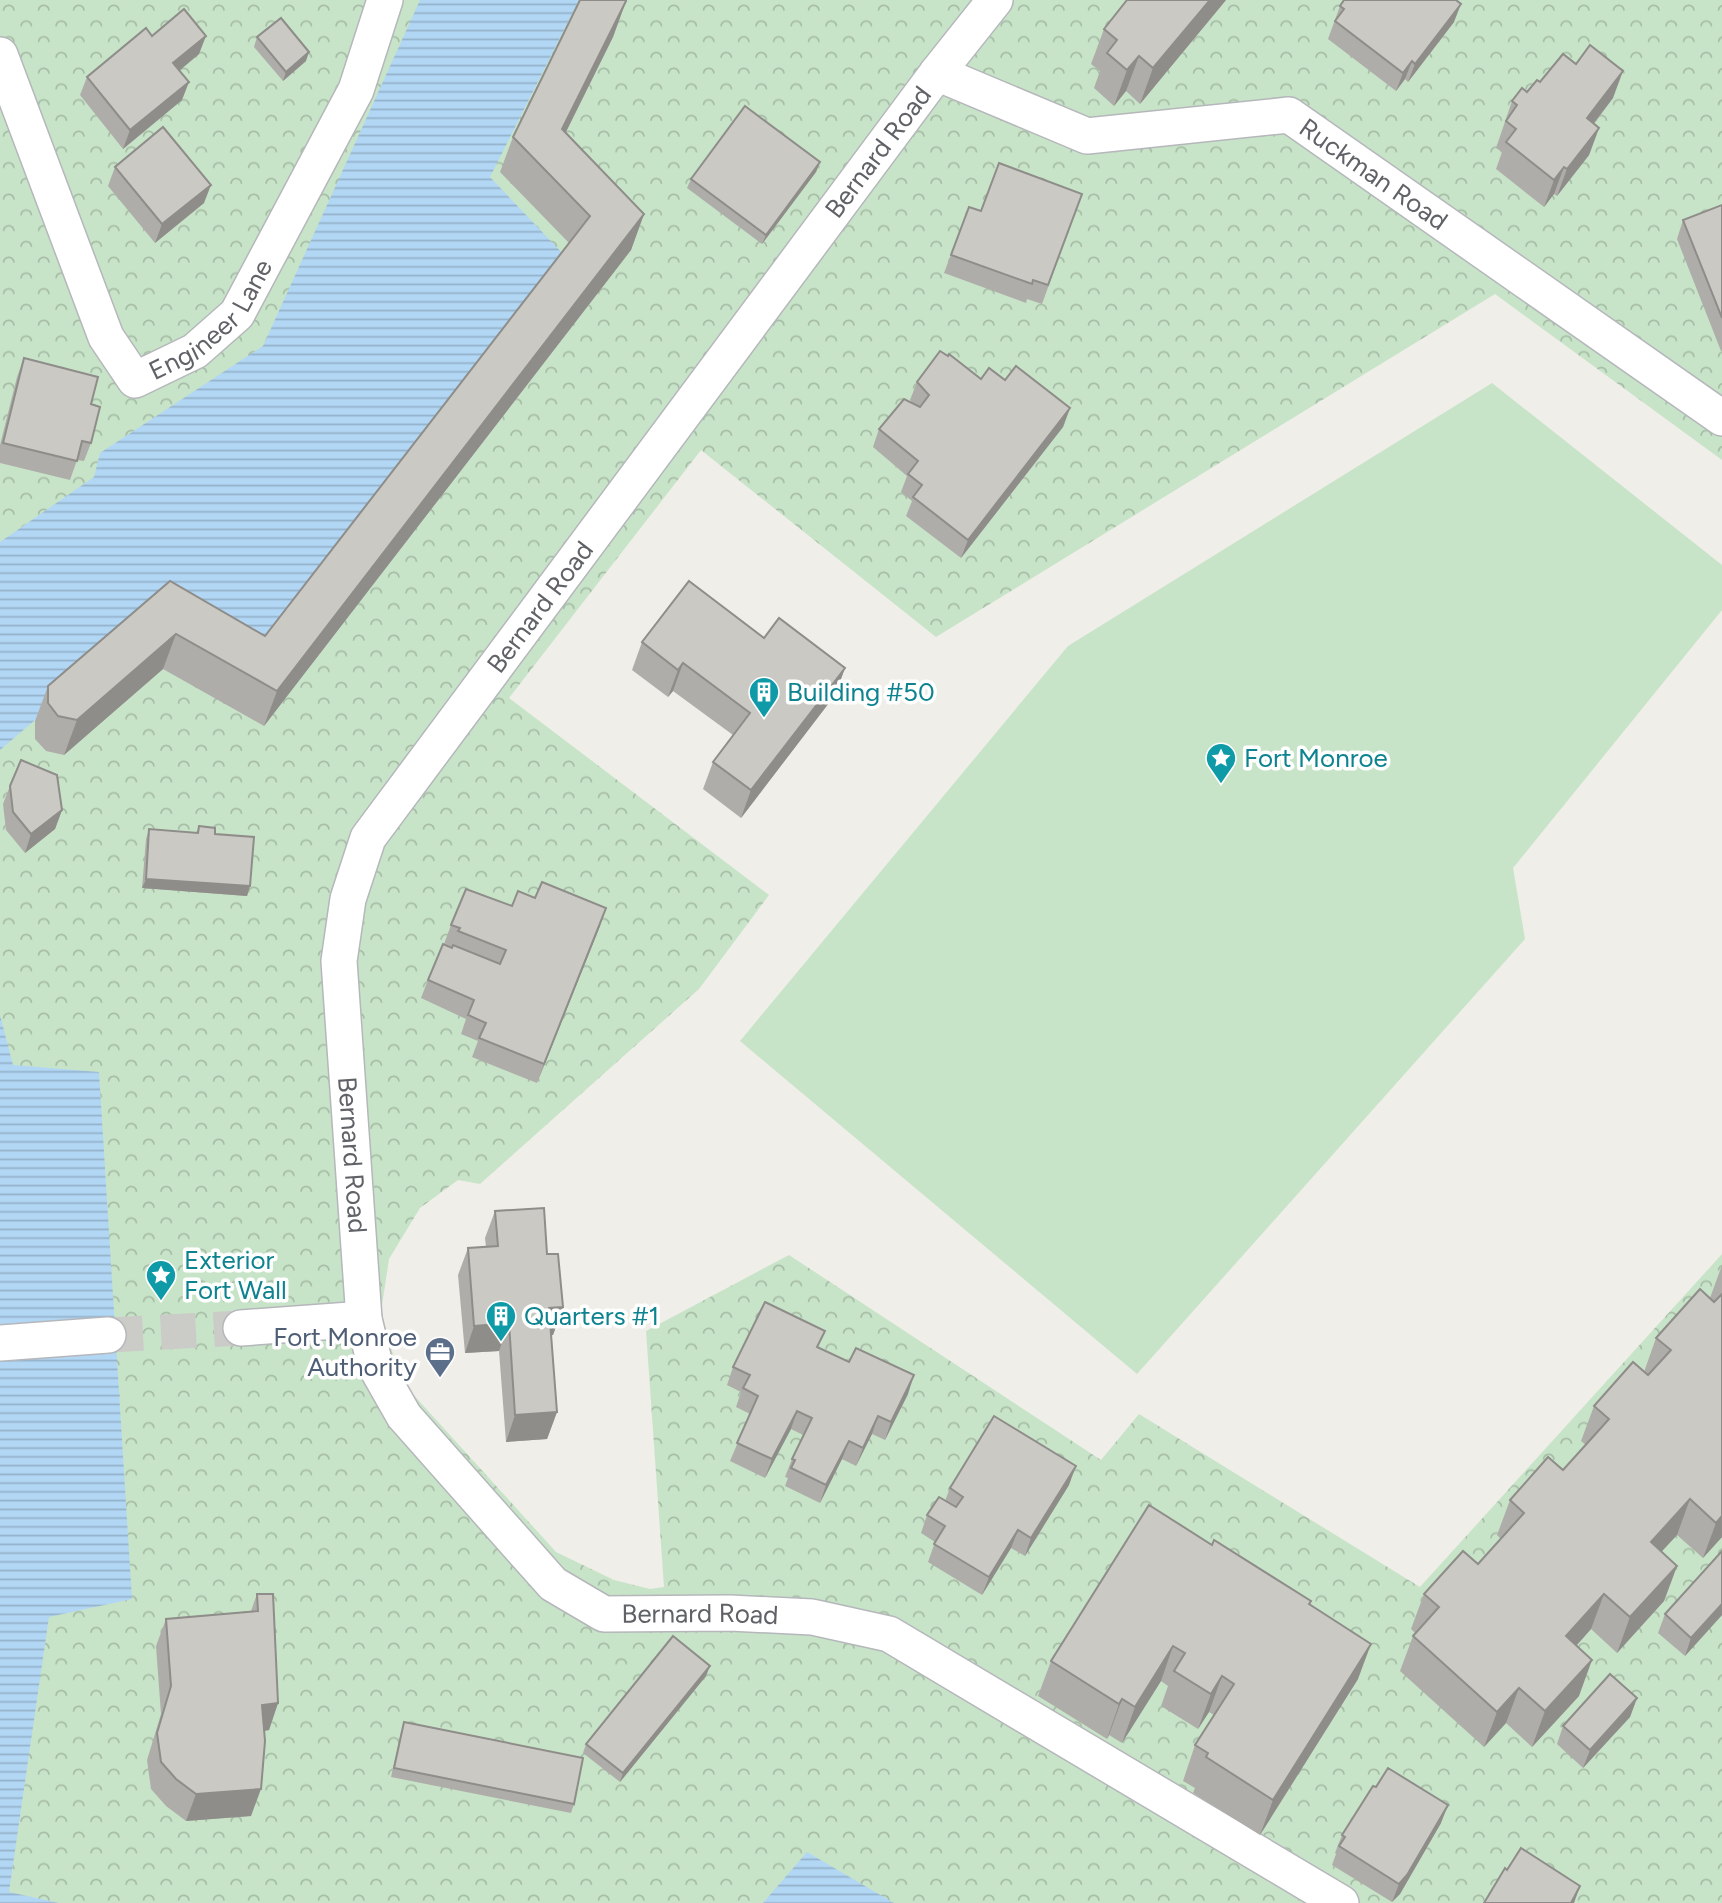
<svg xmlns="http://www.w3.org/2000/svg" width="1722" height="1903" viewBox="0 0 1722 1903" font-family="Figtree,sans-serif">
	<defs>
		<pattern id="park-crowns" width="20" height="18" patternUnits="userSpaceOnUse" patternTransform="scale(1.75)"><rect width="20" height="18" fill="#c8e4c8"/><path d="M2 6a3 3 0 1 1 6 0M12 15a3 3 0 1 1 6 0" fill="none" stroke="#a6bca6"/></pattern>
		<pattern id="water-rules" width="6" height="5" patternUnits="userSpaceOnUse" patternTransform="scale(1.75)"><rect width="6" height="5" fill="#b2d7f5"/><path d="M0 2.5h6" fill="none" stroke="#94b2ca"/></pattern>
	</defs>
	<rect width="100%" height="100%" fill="#efeee8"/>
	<path fill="#c8e4c8" d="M1492,383L1722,565V610L1513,868L1525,939L1137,1374L740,1041L1068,646Z"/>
	<path fill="url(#park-crowns)" d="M0,0H1722V460L1495,294L936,637L701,450L509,698L769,895L699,989L480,1184L458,1180L420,1208L389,1259L381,1312L395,1361L410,1391L556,1552L614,1580L650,1589L664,1587L646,1331L789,1255L1101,1460L1139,1414L1420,1587L1722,1254V1903H0Z"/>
	<g fill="url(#water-rules)">
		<path d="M420,0H579L490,177L564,255L250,666L157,616L0,750V542L94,477L100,453L263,346Z"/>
		<path d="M0,1015L13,1065L99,1072L132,1599L49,1617L9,1892L59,1903H0Z"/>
		<path d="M807,1852L894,1903H763Z"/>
	</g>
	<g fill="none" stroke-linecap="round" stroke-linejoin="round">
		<path stroke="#cbcbc8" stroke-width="35" stroke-dasharray="35 18" stroke-linecap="butt" d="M108,1335L241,1328"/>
		<g stroke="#b5b7bb" stroke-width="38">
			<g id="street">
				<path id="s1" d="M995,0L937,73L368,838L348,899L339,961L364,1319L375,1365L404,1416L553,1584L604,1614L730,1613L812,1617L889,1634L1341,1903"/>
				<path id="s2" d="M0,55L106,337L135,380L195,351L237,314L356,90L385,0"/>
				<path id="s3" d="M937,73L1087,136L1289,115L1722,418"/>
				<path d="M241,1328L364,1319"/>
				<path d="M0,1343L108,1335"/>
			</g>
		</g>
		<use href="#street" stroke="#fff" stroke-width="35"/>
	</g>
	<g fill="#afada9">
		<path d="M1226,0L1140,104L1126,91L1114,106L1094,88L1100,71L1091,64L1104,29Z"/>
		<path d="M626,1L613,37L566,132L644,214L631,250L264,726L163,669L64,755L46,751L35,739V721L48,686L170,581L265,636L569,243L500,172L513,137Z"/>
		<path d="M1340,6L1454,22L1408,82L1405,79L1396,91L1328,39Z"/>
		<path d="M152,36L199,54L180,70L182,100L123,149L80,95L87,77Z"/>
		<path d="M257,37L306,61L283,81L254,47Z"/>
		<path d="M1540,82L1613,98L1594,124L1599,128L1589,155L1557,196L1554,194L1544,207L1496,169L1502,152L1496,148L1512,101Z"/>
		<path d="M820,162L816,172L762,244L687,188L691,179Z"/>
		<path d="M115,167L204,203L155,243L108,186Z"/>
		<path d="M1082,194L1042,304L1027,299L1026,303L944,273L969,207L981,211Z"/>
		<path d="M1722,205V351H1721L1677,239L1683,220Z"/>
		<path d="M24,358L91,404V443L84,461L77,460L70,480L0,463V445L17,377Z"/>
		<path d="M981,379L1005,380L1070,408L1063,427L961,558L906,516L912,501L901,492L907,476L873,447L879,429L913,404L910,400L917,382Z"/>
		<path d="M764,638L845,668L835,695L741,818L703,789L713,762L733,735L673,691L668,697L632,670L642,642Z"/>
		<path d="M10,786L62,810L55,829L25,853L6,830L3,804Z"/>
		<path d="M199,826L215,834L250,886L247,896L142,888L146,839L149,829L196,833Z"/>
		<path d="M512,906L600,926L537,1083L472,1057L478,1041L461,1034L466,1019L421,998L428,980L452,948V947L444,944L451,925Z"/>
		<path d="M495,1211L547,1254L563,1307L553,1335H551L557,1412L547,1439L506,1442L499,1351L465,1353L458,1275L468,1248L486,1247L485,1238Z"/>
		<path d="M1722,1265V1537L1703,1558L1677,1535L1661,1552L1677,1566L1664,1601L1617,1653L1591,1629L1576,1646L1579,1696L1532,1747L1506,1723L1484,1747L1400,1671L1413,1636L1415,1633L1411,1629L1424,1594L1478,1564L1501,1539L1497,1535L1510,1500L1563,1470L1586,1445L1581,1441L1594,1406L1644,1372L1656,1338L1710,1298Z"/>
		<path d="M819,1347L908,1394L885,1440L872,1434L856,1466L842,1459L820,1503L785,1486L788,1478L785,1477L792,1459L803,1435L791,1429L765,1478L730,1461L750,1414L736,1407L741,1392L727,1385L733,1367Z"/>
		<path d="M1069,1485L1025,1556L1011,1548L982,1595L928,1562L935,1542L921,1533L927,1515L945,1501L950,1488Z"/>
		<path d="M1212,1545L1311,1601L1310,1605L1358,1679L1260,1835L1193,1793L1195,1788L1183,1781L1195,1745L1214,1715L1209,1712L1198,1729L1161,1706L1168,1686L1161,1681L1122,1743L1109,1735L1107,1739L1038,1696L1051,1661Z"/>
		<path d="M1722,1551V1615L1685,1656L1658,1633L1665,1614Z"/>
		<path d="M257,1594L278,1703L269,1730L264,1731L251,1816L186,1821L166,1806L151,1789L147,1760L161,1714L156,1646L166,1619L251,1611Z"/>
		<path d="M706,1676L620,1782L583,1753L586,1744Z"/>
		<path d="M1637,1698L1630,1717L1583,1768L1557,1744L1563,1726Z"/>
		<path d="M404,1722L574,1804L571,1813L391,1777L401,1732Z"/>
		<path d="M1441,1823L1400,1894L1392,1902L1332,1865L1336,1854L1335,1853L1342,1835Z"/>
	</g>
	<g fill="#8e8d89">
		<path d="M1210,0H1226L1140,104L1153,68Z"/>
		<path d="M626,1L613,37L550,164L562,129Z"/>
		<path d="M1461,4L1454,22L1408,82L1415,64Z"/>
		<path d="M206,36L199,54L167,81L173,63Z"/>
		<path d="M309,52L306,61L283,81L286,72Z"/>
		<path d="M1139,56L1126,91L1114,106L1127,70Z"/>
		<path d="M1412,61L1405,79L1396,91L1403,73Z"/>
		<path d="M1623,71L1613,98L1577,145L1587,118Z"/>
		<path d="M189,82L182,100L123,149L130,130Z"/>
		<path d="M1599,128L1589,155L1557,196L1567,169Z"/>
		<path d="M820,162L816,172L762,244L766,235Z"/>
		<path d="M1564,167L1554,194L1544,207L1554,180Z"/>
		<path d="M211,185L204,203L155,243L162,224Z"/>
		<path d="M644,214L631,250L264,726L277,691Z"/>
		<path d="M1070,408L1063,427L961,558L968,540Z"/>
		<path d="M176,634L163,669L64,755L77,720Z"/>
		<path d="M683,663L673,691L668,697L678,670Z"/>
		<path d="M845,668L835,695L741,818L751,790Z"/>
		<path d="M62,810L55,829L25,853L31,834Z"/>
		<path d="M146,879L250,886L247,896L142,888Z"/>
		<path d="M606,908L600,926L537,1083L544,1064Z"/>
		<path d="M563,1307L553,1335L539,1336L549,1308Z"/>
		<path d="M509,1323L499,1351L465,1353L474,1326Z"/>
		<path d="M914,1375L908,1394L885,1440L891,1422Z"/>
		<path d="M797,1411L791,1429L765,1478L772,1459Z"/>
		<path d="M557,1412L547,1439L506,1442L515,1415Z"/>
		<path d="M878,1416L872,1434L856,1466L863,1448Z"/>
		<path d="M849,1441L842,1459L820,1503L826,1485Z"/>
		<path d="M1076,1466L1069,1485L1025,1556L1031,1538Z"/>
		<path d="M1690,1499L1677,1535L1638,1577L1651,1542Z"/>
		<path d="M1722,1516V1537L1703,1558L1716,1523Z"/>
		<path d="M1018,1530L1011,1548L982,1595L989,1577Z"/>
		<path d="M1677,1566L1664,1601L1617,1653L1630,1617Z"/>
		<path d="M1604,1594L1591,1629L1553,1672L1566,1636Z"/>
		<path d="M1722,1604V1615L1685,1656L1691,1638Z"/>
		<path d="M1371,1644L1358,1679L1260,1835L1273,1800Z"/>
		<path d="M1173,1646L1161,1681L1122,1743L1135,1707Z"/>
		<path d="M1592,1660L1579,1696L1532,1747L1545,1711Z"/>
		<path d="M710,1666L706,1676L620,1782L623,1773Z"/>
		<path d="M1222,1676L1209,1712L1198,1729L1211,1694Z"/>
		<path d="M1519,1688L1506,1723L1484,1747L1497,1712Z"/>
		<path d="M1637,1698L1630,1717L1583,1768L1590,1750Z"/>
		<path d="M1122,1699L1109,1735L1107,1739L1119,1704Z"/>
		<path d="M278,1703L269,1730L252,1733L262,1705Z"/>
		<path d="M261,1789L251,1816L186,1821L196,1794Z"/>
		<path d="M1448,1805L1441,1823L1400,1894L1392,1902L1399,1884Z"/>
		<path d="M1580,1886L1574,1903H1571Z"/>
	</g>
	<g fill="#cbc9c4" stroke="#8e8d89" stroke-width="2">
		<path d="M580,0H626V1L562,129L644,214L277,691L176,634L77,720L58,716L48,703V686L170,581L265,636L590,216L513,137Z"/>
		<path d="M1127,0H1210L1153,68L1139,56L1127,70L1107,53L1117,40L1104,29Z"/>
		<path d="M1344,0H1456L1461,4L1415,64L1412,61L1403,73L1335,21L1344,9L1340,6Z"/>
		<path d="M184,9L206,36L173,63L189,82L130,130L87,77L146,28L152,36Z"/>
		<path d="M281,18L309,52L286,72L257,37Z"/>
		<path d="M1590,45L1623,71L1587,118L1599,128L1567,169L1564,167L1554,180L1506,142L1516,129L1506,121L1517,105L1512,101L1522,88L1527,92L1537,80L1540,82L1563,54L1576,64Z"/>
		<path d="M745,106L820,162L766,235L691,179Z"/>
		<path d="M163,127L211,185L162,224L115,167Z"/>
		<path d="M999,163L1082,194L1048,285L1033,280L1032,284L951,255L969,207L981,211Z"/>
		<path d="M1722,205V318L1683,220Z"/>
		<path d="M940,351L948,356L949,354L981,379L989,368L1005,380L1016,366L1070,408L968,540L913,497L922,485L908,474L918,461L879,429L904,399L920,407L929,395L917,382Z"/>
		<path d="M24,358L98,377L91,404L100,407L91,443L82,441L77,461L3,443Z"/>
		<path d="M689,581L764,638L779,618L845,668L751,790L713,762L750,713L683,663L678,670L642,642Z"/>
		<path d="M21,760L57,775L62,810L31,834L13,812L10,786Z"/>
		<path d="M199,826L215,828V834L254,837L250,886L146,879L149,829L198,833Z"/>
		<path d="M542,882L606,908L544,1064L479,1038L486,1023L468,1015L474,1000L428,980L443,944L452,948L453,945L500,964L506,950L458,931L460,928L451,925L466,889L512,906L518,891L535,898Z"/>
		<path d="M544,1208L547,1254H558L563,1307L549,1308L557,1412L515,1415L509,1323L474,1326L468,1248L498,1246L495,1211Z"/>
		<path d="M1700,1289L1714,1302L1722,1294V1516L1716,1523L1690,1499L1651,1542L1677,1566L1630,1617L1604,1594L1566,1636L1592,1660L1545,1711L1519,1688L1497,1712L1413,1636L1439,1607L1424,1594L1463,1551L1478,1564L1524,1513L1510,1500L1548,1457L1563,1470L1609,1419L1594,1406L1633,1362L1648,1375L1671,1350L1656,1338Z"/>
		<path d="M765,1302L825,1331L817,1347L849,1362L856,1348L914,1375L891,1422L878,1416L863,1448L849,1441L826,1485L791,1468L795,1460L792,1459L812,1418L797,1411L772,1459L737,1443L758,1396L743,1388L750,1375L733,1367Z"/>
		<path d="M994,1416L1076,1466L1031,1538L1018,1530L989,1577L934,1544L945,1526L927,1515L939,1497L956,1507L963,1497L950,1488Z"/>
		<path d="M1149,1505L1212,1545L1214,1540L1311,1601L1309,1604L1371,1644L1273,1800L1206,1757L1208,1753L1195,1745L1234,1684L1222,1676L1211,1694L1174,1671L1185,1653L1173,1646L1135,1707L1122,1699L1119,1704L1051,1661Z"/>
		<path d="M1722,1551V1604L1691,1638L1665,1614Z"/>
		<path d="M257,1594H273L278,1703L262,1705L265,1741L261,1789L196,1794L176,1779L161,1762L157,1733L171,1686L166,1619L258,1611Z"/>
		<path d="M673,1636L710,1666L623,1773L586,1744Z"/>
		<path d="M1610,1674L1637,1698L1590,1750L1563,1726Z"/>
		<path d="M404,1722L583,1758L574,1804L394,1768Z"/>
		<path d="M1388,1768L1448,1805L1407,1875L1399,1884L1339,1846L1345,1837L1342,1835L1373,1786L1376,1787Z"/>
		<path d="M1521,1848L1580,1886L1571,1903H1484L1505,1868L1507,1870Z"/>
	</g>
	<defs>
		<g id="building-pin" transform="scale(1.575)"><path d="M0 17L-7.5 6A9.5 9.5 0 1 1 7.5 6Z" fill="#0f9aa8" stroke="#fff"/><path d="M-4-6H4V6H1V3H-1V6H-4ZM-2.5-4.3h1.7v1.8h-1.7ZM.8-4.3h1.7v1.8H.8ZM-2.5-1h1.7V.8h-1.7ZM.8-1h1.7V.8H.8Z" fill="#fff"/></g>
		<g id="sight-pin" transform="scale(1.575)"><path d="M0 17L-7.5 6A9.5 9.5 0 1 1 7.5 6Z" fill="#0f9aa8" stroke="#fff"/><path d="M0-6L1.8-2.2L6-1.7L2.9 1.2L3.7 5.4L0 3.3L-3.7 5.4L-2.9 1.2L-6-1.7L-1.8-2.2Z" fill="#fff"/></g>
		<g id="office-pin" transform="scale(1.575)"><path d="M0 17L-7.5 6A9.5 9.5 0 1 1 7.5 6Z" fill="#5c6f8a" stroke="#fff"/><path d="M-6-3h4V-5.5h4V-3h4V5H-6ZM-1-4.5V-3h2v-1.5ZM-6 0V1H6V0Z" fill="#fff"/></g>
	</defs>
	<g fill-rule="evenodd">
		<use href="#building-pin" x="764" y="692"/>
		<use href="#sight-pin" x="1221" y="758"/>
		<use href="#sight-pin" x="161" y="1275"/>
		<use href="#building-pin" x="501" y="1316"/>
		<use href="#office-pin" x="440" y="1352"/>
	</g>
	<g text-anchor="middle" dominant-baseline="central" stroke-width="7" stroke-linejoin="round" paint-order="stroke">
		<g font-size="26" fill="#5f6266" stroke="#fff">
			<text transform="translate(878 152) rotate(-53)">Bernard Road</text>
			<text stroke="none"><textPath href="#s3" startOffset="469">Ruckman Road</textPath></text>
			<text stroke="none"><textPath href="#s2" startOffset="453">Engineer Lane</textPath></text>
			<text transform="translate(540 607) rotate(-53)">Bernard Road</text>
			<text stroke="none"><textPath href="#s1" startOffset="1368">Bernard Road</textPath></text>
			<text stroke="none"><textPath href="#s1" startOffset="2018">Bernard Road</textPath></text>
		</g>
		<g font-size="26" fill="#0d838f" stroke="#fff" text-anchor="start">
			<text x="787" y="692">Building #50</text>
			<text x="1244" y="758">Fort Monroe</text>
			<text x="184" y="1260">Exterior<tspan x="184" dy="30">Fort Wall</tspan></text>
			<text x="524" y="1316">Quarters #1</text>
		</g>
		<g font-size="26" fill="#4e5e75" stroke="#fff" text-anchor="end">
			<text x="417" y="1337">Fort Monroe<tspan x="417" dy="30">Authority</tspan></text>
		</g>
	</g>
</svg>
